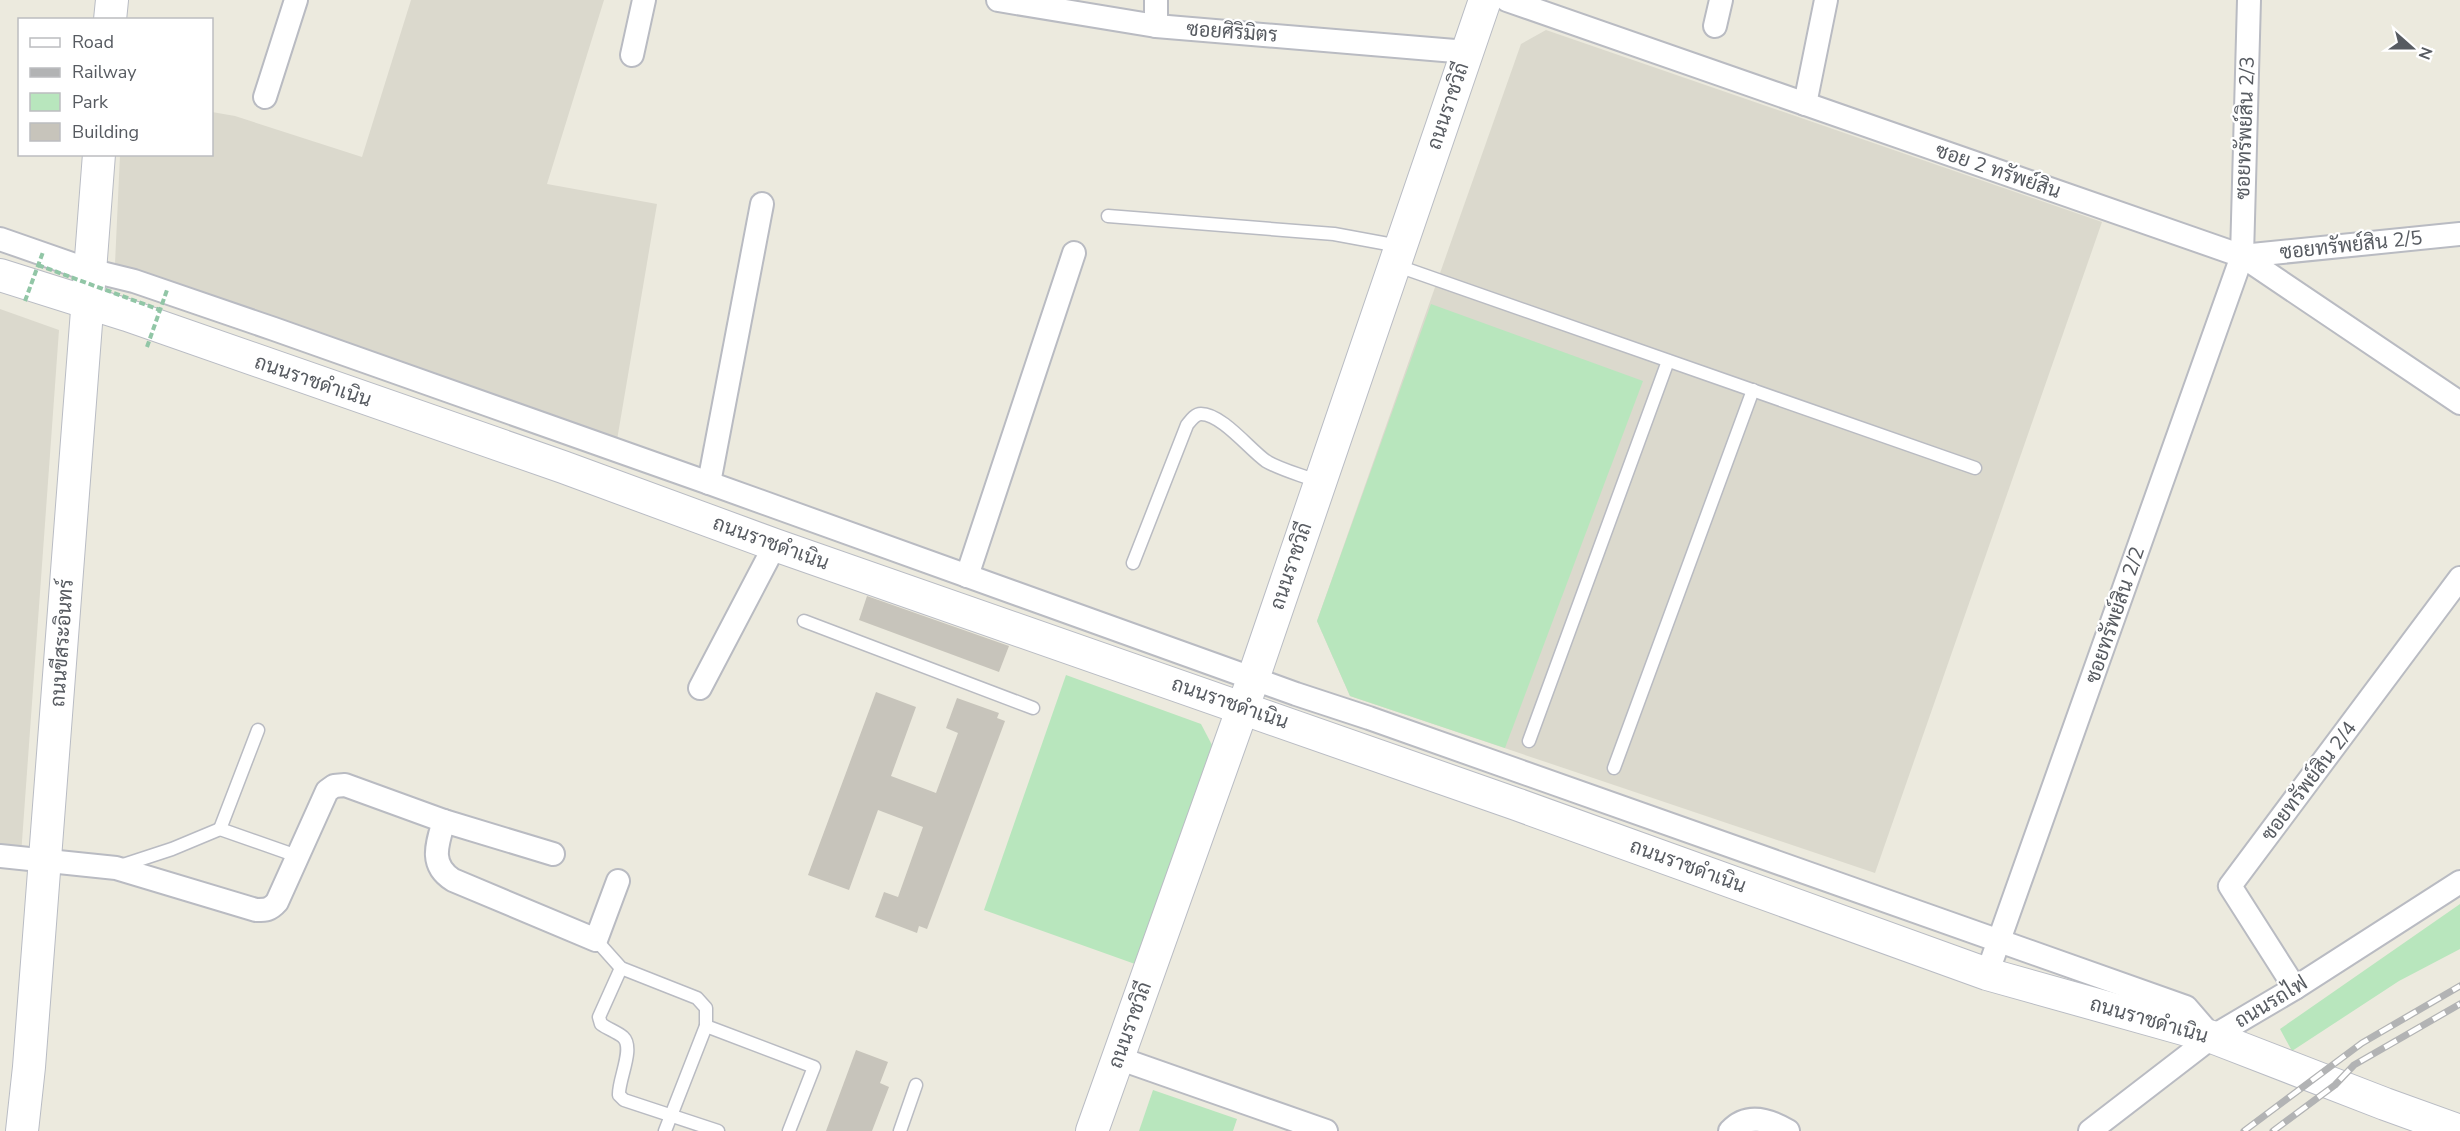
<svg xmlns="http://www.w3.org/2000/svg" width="2460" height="1131" viewBox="0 0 2460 1131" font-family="'Nunito Sans',Sarabun,sans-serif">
	<rect width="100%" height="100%" fill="#eceade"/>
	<g fill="#dbd9cd">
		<path d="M411,0H604L547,184L657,204L617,440L115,264L120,155L212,154V112L235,116L362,157Z"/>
		<path d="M1546,30L2102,222L1875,873L1350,696L1317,621L1521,44Z"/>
		<path d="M0,309L59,330L21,855L0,853Z"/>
	</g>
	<g fill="#b8e6bd">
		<path d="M1431,304L1643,381L1505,748L1350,696L1317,621Z"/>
		<path d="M1066,675L1201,724L1212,745L1135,964L984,910Z"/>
		<path d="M2460,904V949L2399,981L2292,1051L2280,1029Z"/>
		<path d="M1153,1090L1237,1119L1233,1131H1139Z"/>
	</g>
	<g fill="#c7c4bb">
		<path d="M867,596L1009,646L999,672L859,620Z"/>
		<path d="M876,692L916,707L891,776L936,793L958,733L946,728L957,698L999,713L997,718L1005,721L927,929L919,926L917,933L875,917L884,892L898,897L923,827L878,810L849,890L808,875Z"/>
		<path d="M856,1050L888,1062L880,1083L889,1087L872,1131H826Z"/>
	</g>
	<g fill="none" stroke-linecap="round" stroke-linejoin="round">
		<g stroke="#b9bbc2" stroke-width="15">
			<g id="lane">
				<path d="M1108,216L1334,234L1399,246"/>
				<path d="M1395,265L1975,468"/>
				<path d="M1133,563L1187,425C1191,420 1195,414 1201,414C1222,414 1250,450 1266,461C1281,470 1302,475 1319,482"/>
				<path d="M804,621L1033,708"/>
				<path d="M258,730L220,829L297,856"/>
				<path d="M1529,741L1668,361"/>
				<path d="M1614,768L1753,390"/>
				<path d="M117,867L172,849L220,829"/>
				<path d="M596,940L621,968L697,998L706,1008V1026"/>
				<path d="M621,968L599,1017L601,1024C608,1029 617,1032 623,1037C635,1048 618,1080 619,1095L624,1100L718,1131"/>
				<path d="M665,1131L706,1026L814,1067L789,1131"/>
				<path d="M900,1131L916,1085"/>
			</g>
		</g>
		<g stroke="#b9bbc2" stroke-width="26">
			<g id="street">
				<path d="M998,0L1156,26L1467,52"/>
				<path d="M1507,0L2242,256L2460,403"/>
				<path d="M1156,26V0"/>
				<path d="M1715,26L1721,0"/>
				<path d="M632,55L644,0"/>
				<path d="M265,97L296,0"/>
				<path d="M1805,104L1826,0"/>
				<path d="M0,239L89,270L134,281L274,329L709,483L1296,694L1369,718L2186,1007L2212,1037"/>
				<path d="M2242,256L2460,234"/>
				<path d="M709,483L762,204"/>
				<path d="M967,576L1074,253"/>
				<path d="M700,688L775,545"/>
				<path d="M444,821L553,854"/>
				<path d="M0,856L116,868L256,910C266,910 270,910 277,902L327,791L334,786L345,785L444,821C437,844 429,865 453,880L596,940L618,881"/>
				<path d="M1987,974L2242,256L2249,0"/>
				<path d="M2295,988L2230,886L2460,578"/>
				<path d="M1118,1058L1326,1131"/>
				<path d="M1730,1131C1747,1113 1768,1119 1788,1131"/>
				<path d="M2090,1131L2212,1037L2295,988L2460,882"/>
			</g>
		</g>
		<g stroke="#b9bcc4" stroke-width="34">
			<g id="secondary">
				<path d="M110,20L112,0"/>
				<path d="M0,275L127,315L563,467L775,545L1516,804L1987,974L2212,1037L2385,1104L2460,1131"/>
				<path d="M22,1131L29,1067L99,154"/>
				<path d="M1092,1131L1253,679L1485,0"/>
			</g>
		</g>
		<use href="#lane" stroke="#fff" stroke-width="12"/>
		<use href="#street" stroke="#fff" stroke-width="22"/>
		<use href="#secondary" stroke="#fff" stroke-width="32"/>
		<g stroke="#b2b3b4" stroke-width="7">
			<g id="rail">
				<path d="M2244,1131L2362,1043L2460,986"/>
				<path d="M2273,1131L2335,1085L2354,1065L2460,1004"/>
			</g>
		</g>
		<use href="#rail" stroke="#fff" stroke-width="4.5" stroke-dasharray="14" stroke-linecap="butt"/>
		<g stroke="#91c6a6" stroke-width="4" stroke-dasharray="6 3" stroke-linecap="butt">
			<path d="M38,265L160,310"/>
			<path d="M25,301L43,252"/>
			<path d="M147,347L167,290"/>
		</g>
	</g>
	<g text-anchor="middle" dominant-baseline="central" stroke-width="4.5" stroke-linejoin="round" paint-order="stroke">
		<g font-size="20" fill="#575b61" stroke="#fff">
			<text transform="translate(1232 32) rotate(4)">ซอยศิริมิตร</text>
			<text transform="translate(1448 106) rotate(-71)">ถนนราชวิถี</text>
			<text transform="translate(2245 128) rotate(-88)">ซอยทรัพย์สิน 2/3</text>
			<text transform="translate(1998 171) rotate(19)">ซอย 2 ทรัพย์สิน</text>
			<text transform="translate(2351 245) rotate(-6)">ซอยทรัพย์สิน 2/5</text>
			<text transform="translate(313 381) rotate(19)">ถนนราชดำเนิน</text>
			<text transform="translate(771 543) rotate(20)">ถนนราชดำเนิน</text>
			<text transform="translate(1291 566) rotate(-71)">ถนนราชวิถี</text>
			<text transform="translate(2115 615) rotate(-71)">ซอยทรัพย์สิน 2/2</text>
			<text transform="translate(62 643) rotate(-86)">ถนนขีสระอินทร์</text>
			<text transform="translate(1230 703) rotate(19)">ถนนราชดำเนิน</text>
			<text transform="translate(2309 781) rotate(-53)">ซอยทรัพย์สิน 2/4</text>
			<text transform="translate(1688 866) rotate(20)">ถนนราชดำเนิน</text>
			<text transform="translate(2271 1002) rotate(-31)">ถนนรถไฟ</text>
			<text transform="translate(2149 1020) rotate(16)">ถนนราชดำเนิน</text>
			<text transform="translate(1130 1025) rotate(-70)">ถนนราชวิถี</text>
		</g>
	</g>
	<rect x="18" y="18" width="195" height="138" fill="#ffffff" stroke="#bcbdc0" stroke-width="1.5"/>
	<rect x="30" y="38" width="30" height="9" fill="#ffffff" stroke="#bcbdc0" stroke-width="1.5"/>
	<text x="72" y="48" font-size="18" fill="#575b61">Road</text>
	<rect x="30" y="68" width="30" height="9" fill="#b2b3b4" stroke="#bcbdc0" stroke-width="1.5"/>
	<text x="72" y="78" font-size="18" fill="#575b61">Railway</text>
	<rect x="30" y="93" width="30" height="18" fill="#b8e6bd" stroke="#bcbdc0" stroke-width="1.5"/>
	<text x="72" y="108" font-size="18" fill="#575b61">Park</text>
	<rect x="30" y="123" width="30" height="18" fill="#c7c4bb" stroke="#bcbdc0" stroke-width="1.5"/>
	<text x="72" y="138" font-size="18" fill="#575b61">Building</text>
	<g transform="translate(2412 48) rotate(111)" stroke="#ffffff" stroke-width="4.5" paint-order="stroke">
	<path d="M0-4.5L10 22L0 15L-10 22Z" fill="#575b61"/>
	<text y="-9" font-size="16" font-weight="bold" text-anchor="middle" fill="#575b61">N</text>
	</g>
</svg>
